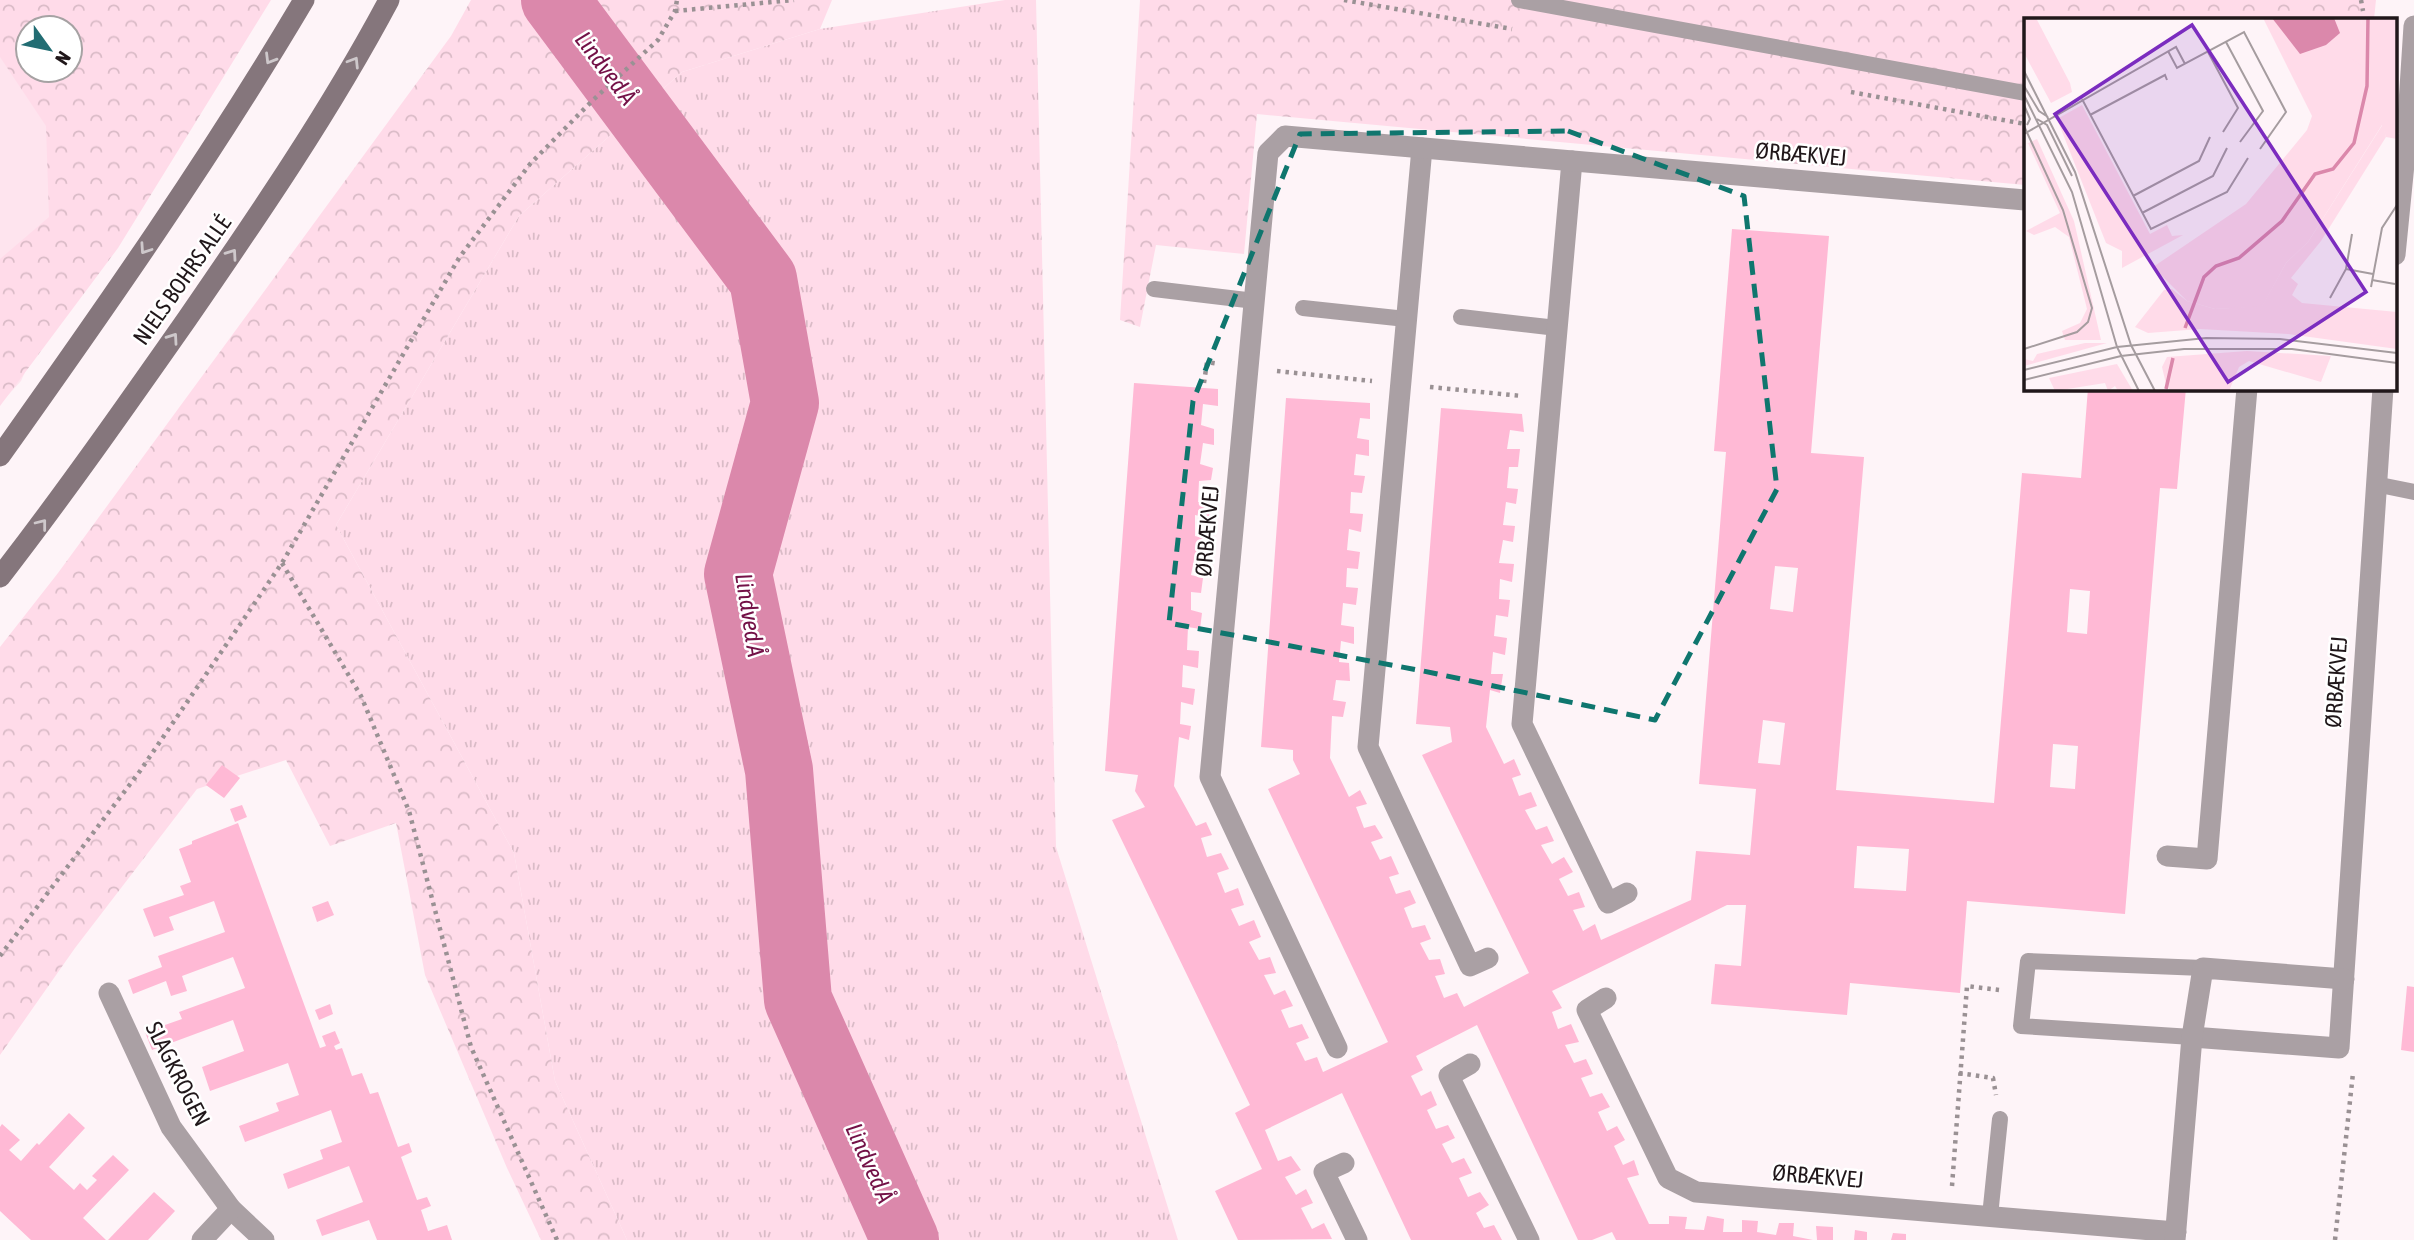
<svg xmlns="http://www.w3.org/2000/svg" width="2414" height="1240" viewBox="0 0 2414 1240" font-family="'Asap Condensed',sans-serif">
	<defs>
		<pattern id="grass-tufts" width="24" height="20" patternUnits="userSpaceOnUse" patternTransform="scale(1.75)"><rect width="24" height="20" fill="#ffdbe9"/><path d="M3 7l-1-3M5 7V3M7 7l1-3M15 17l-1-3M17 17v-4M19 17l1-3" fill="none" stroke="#dabbc7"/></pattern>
		<pattern id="forest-crowns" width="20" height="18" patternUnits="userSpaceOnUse" patternTransform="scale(1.75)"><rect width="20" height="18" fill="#ffdbe9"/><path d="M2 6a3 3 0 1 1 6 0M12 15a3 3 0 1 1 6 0" fill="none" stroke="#dabbc7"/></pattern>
	</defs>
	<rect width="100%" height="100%" fill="#fef4f8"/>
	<path fill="#fee4ee" d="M0,0L28,70L116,167L21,381L0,404Z"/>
	<path fill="url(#grass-tufts)" d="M1005,0H1036L1056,847L1178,1240H627L555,1081L514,853L336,525L519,216L682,72L820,29Z"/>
	<g fill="url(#forest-crowns)" fill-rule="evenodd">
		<path d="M0,0H271L118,248L0,406V259L49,217L46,126L0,57ZM70,28V70H28V28Z"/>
		<path d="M471,0H832L820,29L682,72L519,216L336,525L514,853L555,1081L627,1240H541L507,1168L425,975L396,823L330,846L286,760L197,789L75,948L0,1055V647L58,573L451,36Z"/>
		<path d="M1140,0H2376L2374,19H2025V185L1257,114L1244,254L1156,245L1140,327L1120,320Z"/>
	</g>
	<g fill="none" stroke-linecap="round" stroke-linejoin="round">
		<path stroke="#db88ab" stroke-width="68" d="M555,0L763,279L785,403L738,574L779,770L798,1000L905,1240"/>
	</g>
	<g fill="#ffb9d5" fill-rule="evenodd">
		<path d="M1732,229L1829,236L1811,453L1864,457L1836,790L1994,803L2022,473L2081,478L2088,388H2186L2177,489L2160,488L2125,914L1967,901L1960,993L1850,983L1847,1015L1711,1004L1715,964L1741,966L1746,905H1727L1552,991L1562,1008L1552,1012L1558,1029L1571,1024L1579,1042L1565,1045L1574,1063L1586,1059L1593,1074L1581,1078L1590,1097L1602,1093L1610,1107L1598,1112L1607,1131L1617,1126L1625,1140L1614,1146L1623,1165L1634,1160L1639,1175L1627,1178L1649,1224H1669V1216L1687,1217L1685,1229L1704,1230L1707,1216L1724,1219L1723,1232H1742V1220L1758,1221L1757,1232L1776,1235L1779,1223H1794L1793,1236L1813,1240H1616L1612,1232L1592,1240H1578L1477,1025L1416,1056L1423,1070L1411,1076L1421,1096L1431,1091L1437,1105L1427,1110L1436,1129L1448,1125L1455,1138L1442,1144L1452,1163L1464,1158L1472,1173L1459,1178L1468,1197L1480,1192L1489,1205L1476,1213L1484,1228L1494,1225L1502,1240H1411L1342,1093L1265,1130L1278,1161L1291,1156L1301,1170L1285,1177L1296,1195L1306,1189L1313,1203L1301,1208L1312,1229L1324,1223L1332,1239L1238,1240L1215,1191L1262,1169L1235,1113L1250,1105L1112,820L1145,807L1135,791L1138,775L1105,771L1134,383L1218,389V406L1203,404L1201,425L1214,429V445L1203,443L1200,464L1213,468L1211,480L1199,481L1198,502L1210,503L1209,518L1195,515V536L1206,539L1205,556L1195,554L1191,575L1203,578L1201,593L1191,592V610L1202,613L1200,629L1188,627L1187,650L1199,651L1198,668L1183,665L1182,687L1195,689L1193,705L1181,702L1180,724L1191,726L1189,740L1179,737L1174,786L1196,826L1206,822L1212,835L1201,838L1207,857L1221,853L1229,869L1217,873L1225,893L1238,888L1244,905L1231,909L1239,926L1254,920L1261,937L1249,942L1259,960L1270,957L1276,973L1264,975L1274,995L1285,990L1293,1006L1281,1010L1289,1028L1302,1024L1309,1038L1296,1043L1305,1061L1317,1057L1323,1072L1388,1042L1268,789L1300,774L1293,760V750L1261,747L1286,398L1370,403V419L1360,418L1357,438L1369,440V456L1356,454L1354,475L1365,476L1362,493L1351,492L1350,513L1363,514L1361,532L1349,529L1347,550L1360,552L1358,569L1347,568L1346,587L1358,588L1356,605L1343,603L1341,625L1354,627V644L1341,641L1339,662L1349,663L1350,681L1336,680L1333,700L1346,702L1343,717L1332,716L1330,758L1349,797L1360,790L1367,804L1356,807L1364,828L1375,825L1383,838L1371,842L1380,860L1391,856L1399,874L1389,877L1396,894L1410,890L1416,903L1404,908L1412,928L1425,925L1431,939L1420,943L1429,960L1440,959L1445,974L1435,976L1444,998L1457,993L1464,1007L1529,973L1422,755L1452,742L1450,727L1416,724L1441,408L1522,414L1524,432L1510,430L1507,449H1520L1518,467H1509L1507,488L1518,489L1516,504L1506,502L1503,525L1515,526L1513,542L1503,540L1499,563L1514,564L1512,582L1500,579L1499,599L1510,600L1508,617L1496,615L1494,636L1507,638L1505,655L1493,652L1491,674H1503L1500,693L1490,690L1486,727L1504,764L1514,759L1521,775L1512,778L1519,796L1531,792L1537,806L1525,810L1536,830L1547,826L1554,841L1541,845L1552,864L1564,857L1573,872L1559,879L1568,896L1579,892L1585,907L1573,910L1583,931L1595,924L1601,940L1691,900L1696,851L1750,855L1756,789L1699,784L1726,452L1714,451ZM1775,566L1798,568L1793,612L1770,609ZM2070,589L2090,591L2087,634L2067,632ZM1763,720L1785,723L1780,765L1758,763ZM2053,744L2078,746L2075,789L2050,787ZM1857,846L1909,849L1906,891L1854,888Z"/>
		<path d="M222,765L240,778L224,798L206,785Z"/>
		<path d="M242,805L247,817L235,822L230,809Z"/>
		<path d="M238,823L320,1048L326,1046L322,1036L335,1031L340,1043L334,1046L336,1050L342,1048L352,1076L362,1073L370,1094L378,1092L398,1147L409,1143L412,1152L401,1157L417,1200L427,1197L431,1206L421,1210L428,1231L447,1225L452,1240H377L369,1220L322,1236L316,1220L363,1202L349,1166L288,1189L283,1174L323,1159L320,1150L342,1142L331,1110L245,1142L239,1126L279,1111L276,1103L299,1095L288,1063L210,1091L202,1067L244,1051L233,1020L152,1050L145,1032L182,1019L179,1012L245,988L233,957L182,976L187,991L171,996L166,981L133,994L128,980L162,967L158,956L225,932L214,901L169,917L174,930L154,937L143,909L184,895L180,886L191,882L179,849L192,844V841Z"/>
		<path d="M328,901L334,915L317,922L312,907Z"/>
		<path d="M2407,986L2414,987V1052L2401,1050Z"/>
		<path d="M330,1004L333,1014L319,1020L315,1010Z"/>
		<path d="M69,1113L85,1128L49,1167L74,1190L80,1183L87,1190L97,1180L92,1176L113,1155L129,1170L83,1218L106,1240H31L0,1211V1127L2,1124L20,1140L9,1150L21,1161L37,1143L39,1145Z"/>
		<path d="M154,1192L175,1211L148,1240H108Z"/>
		<path d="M1816,1226L1833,1227V1240H1817Z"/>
		<path d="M1855,1230L1867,1232V1240H1854Z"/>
		<path d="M1893,1233L1906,1234V1240H1891Z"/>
	</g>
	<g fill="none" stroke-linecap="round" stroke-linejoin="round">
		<g stroke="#9a9194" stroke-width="4.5" stroke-dasharray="3.5 5" stroke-linecap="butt">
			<path d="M1344,0L1512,29"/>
			<path d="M2361,0L2363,11"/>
			<path d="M675,11L794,0"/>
			<path d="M1851,92L2025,124"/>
			<path d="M1277,371L1372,381"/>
			<path d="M1204,383L1207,362L1219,364"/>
			<path d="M1430,387L1522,396"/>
			<path d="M282,563L361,696L409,811L471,1047L557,1240"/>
			<path d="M0,956L140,771L282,563L459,258L530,164L592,101L658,40L675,11L677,0"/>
			<path d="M1959,1073L1993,1078L1996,1095"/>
			<path d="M1952,1186L1967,986L1999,990"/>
			<path d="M2335,1240L2353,1073"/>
		</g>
		<g stroke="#aaa0a4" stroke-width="16">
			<path d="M1519,0L2025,93"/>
			<path d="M1154,289L1255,301"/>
			<path d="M1303,308L1406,319"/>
			<path d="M1461,317L1557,328"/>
			<path d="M2375,484L2414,492"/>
			<path d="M2192,1037L2021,1026L2028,961L2203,968"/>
			<path d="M1990,1216L2000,1119"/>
		</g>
		<g stroke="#aaa0a4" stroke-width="21">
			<path d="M1422,148L1368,747L1470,966L1488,958"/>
			<path d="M1572,161L1522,724L1608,903L1627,893"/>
			<path d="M2395,255L2407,134L2414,26"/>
			<path d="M2167,856L2207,859L2247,388"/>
			<path d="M109,993L171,1127L231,1209L264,1240"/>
			<path d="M1606,998L1587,1010L1668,1178L1696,1192L2176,1232"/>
			<path d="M2192,1037L2339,1048L2383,388"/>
			<path d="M1337,1048L1210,777L1268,153L1285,136L2025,200"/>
			<path d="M1470,1064L1449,1076L1529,1240"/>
			<path d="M1344,1163L1324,1172L1357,1240"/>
			<path d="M202,1240L231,1209"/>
			<path d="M2175,1240L2192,1037L2203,968L2344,979"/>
		</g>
		<g stroke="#85767c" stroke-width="21">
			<path d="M0,456C106,307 211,157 304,0"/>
			<path d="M0,577C65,493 126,406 187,319C258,216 330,111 389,0"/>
		</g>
	</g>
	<defs><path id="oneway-chevron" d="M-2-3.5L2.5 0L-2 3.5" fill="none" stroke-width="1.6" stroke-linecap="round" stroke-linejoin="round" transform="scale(1.75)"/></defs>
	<g stroke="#cec8cb">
		<use href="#oneway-chevron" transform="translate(270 59) rotate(121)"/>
		<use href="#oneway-chevron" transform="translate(354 62) rotate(-58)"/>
		<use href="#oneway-chevron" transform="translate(145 249) rotate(124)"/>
		<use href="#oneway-chevron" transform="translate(232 254) rotate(-55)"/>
		<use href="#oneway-chevron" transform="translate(173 338) rotate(-55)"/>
		<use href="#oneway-chevron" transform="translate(42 524) rotate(-52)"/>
	</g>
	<path fill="none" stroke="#0f766e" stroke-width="5" stroke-dasharray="14 9" stroke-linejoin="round" d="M1568,131L1744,196L1777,489L1655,720L1423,671L1169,623L1193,401L1300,134Z"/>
	<g text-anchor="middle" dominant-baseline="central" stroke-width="5" stroke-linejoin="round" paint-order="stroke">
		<g font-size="23" fill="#20171a" stroke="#fff">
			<text transform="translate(1801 154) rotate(5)">ØRBÆKVEJ</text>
			<text transform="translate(182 280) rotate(-55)">NIELS BOHRS ALLÉ</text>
			<text transform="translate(1207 531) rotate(-85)">ØRBÆKVEJ</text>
			<text transform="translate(2336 682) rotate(-86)">ØRBÆKVEJ</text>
			<text transform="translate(178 1074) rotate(63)">SLAGKROGEN</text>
			<text transform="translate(1818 1176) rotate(5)">ØRBÆKVEJ</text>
		</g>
		<g font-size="24" font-style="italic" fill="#731147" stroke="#fff">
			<text transform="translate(606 68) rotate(53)">Lindved Å</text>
			<text transform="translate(750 615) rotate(81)">Lindved Å</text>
			<text transform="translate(870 1163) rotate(66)">Lindved Å</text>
		</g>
	</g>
	<g transform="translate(2024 18)">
		<rect width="373" height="373" fill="#fef4f8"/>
		<path d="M239,0H337L344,52L346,0H373V121L362,119L358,107L284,224L262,245L238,289L191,291L163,283L129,249L222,186L283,112L288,98ZM13,121L50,203L77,322H41L38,313L56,305L63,291L45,219L31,209L10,217L2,213L36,195L4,125L0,127Z" fill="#ffdbe9"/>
		<path d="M0,0H12L46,65L48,74L27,85L0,35ZM337,0H346L344,52L324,38L338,25ZM58,87L126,216L143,207L148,218L159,217L98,250V233L82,225L33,101ZM359,106L362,119L297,223L267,260L274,266L268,277L278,285L373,294V331L264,316L176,311L124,315L111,309L140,272L148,271L163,283L191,291L238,288L262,245L284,224ZM61,325H83L0,348V341L9,343L13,336ZM223,333L307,338L297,364L225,343L215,349L205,373H146L142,366L138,349L143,339ZM93,346L109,373H94L91,368L84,373L81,365L31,373L25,360Z" fill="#ffdbe9"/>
		<path d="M248,0H310L316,15L302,27L276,36Z" fill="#db88ab"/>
		<path fill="none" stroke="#db88ab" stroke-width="3.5" d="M161,310L180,259L192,248L215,240L258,203L291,156L309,151L330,125L343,68L344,0M142,371L149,340"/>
		<path fill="none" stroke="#a59c9f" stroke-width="2" d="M202,24L239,93L216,124M144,33L153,50L220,14L262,94L236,131M184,34L214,90L199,114M0,53L51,154L107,327L131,373M0,68L15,93L24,99M0,77L48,174L93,329L115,373M58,81L127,211L203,174L224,140M0,87L6,101L3,107M66,97L141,57L143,62M13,101L23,107L48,158M0,108L39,192L68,290L64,304L53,314L0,331M0,116L152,29L161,46M109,178L175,143L186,119M118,195L189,158L203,130M322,251L349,256M348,262L371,266M347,269L358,210L373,187M306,280L322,251L328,216M0,352L93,329L182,320L256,321L373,335M0,362L97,338L160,331H268L373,345"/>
		<path fill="#7b2cbf" fill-opacity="0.15" stroke="#7b2cbf" stroke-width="3.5" d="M168,7L342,274L204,364L31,96Z"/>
		<rect width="373" height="373" fill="none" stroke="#20171a" stroke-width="3.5"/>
	</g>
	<g transform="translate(49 49) rotate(123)"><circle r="33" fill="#ffffff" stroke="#a6a2a3" stroke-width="2"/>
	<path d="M0-5L12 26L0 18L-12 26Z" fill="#226d73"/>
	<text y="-10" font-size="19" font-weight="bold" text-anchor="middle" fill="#20171a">N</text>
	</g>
</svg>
